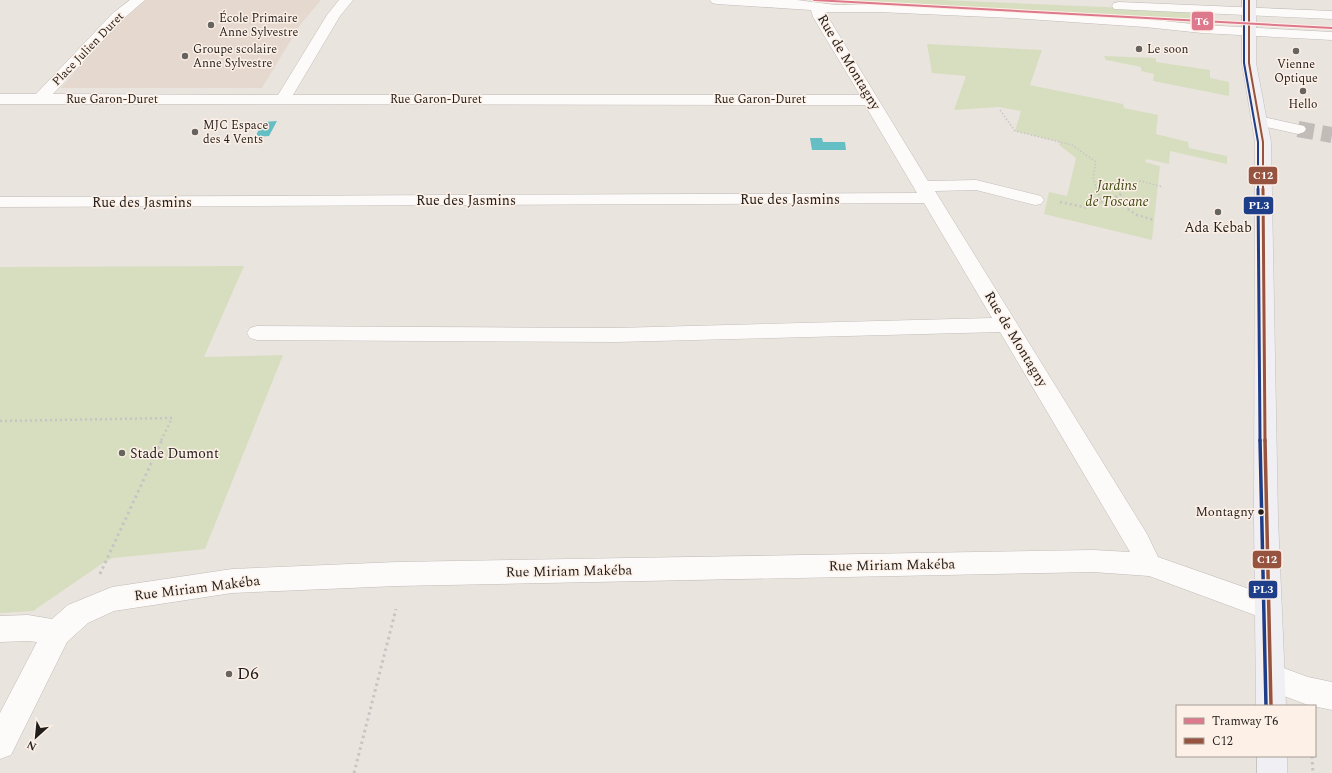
<svg xmlns="http://www.w3.org/2000/svg" width="1332" height="773" viewBox="0 0 1332 773" font-family="Spectral,serif">
	<rect width="100%" height="100%" fill="#eae4df"/>
	<path fill="#e5d8ce" d="M144,0H321L300,25L262,88H61L119,23Z"/>
	<g fill="#d7debf">
		<path d="M842,0H942L1197,11L1196,24L1095,15L882,5L843,6Z"/>
		<path d="M927,44L1042,50L1030,85L1123,104L1124,108L1158,115L1156,134L1188,142L1189,148L1227,156V164L1170,151L1169,164L1146,159L1145,162L1160,166L1152,240L1044,214L1049,192L1067,196L1076,158L1059,145L1060,142L1015,131L1021,111L999,107L954,110L966,76L932,73Z"/>
		<path d="M1104,56L1156,58V62L1210,70V78L1229,82V96L1153,81L1154,74L1141,71V67L1106,60Z"/>
		<path d="M244,266L204,357L283,355L205,549L113,558L103,563L33,611L0,613V267Z"/>
	</g>
	<g fill="#64bec4">
		<path d="M277,121L269,136L255,137L263,122Z"/>
		<path d="M810,138H822L823,142H845L846,150H812Z"/>
	</g>
	<g fill="none" stroke-linecap="round" stroke-linejoin="round">
		<path stroke="#c2bcb8" stroke-width="16" stroke-dasharray="16 8" stroke-linecap="butt" d="M1298,129L1332,135"/>
		<g stroke="#c0bbb7" stroke-width="1">
			<g id="minor">
				<path d="M130,0H145L123,19L53,94L278,95L327,15L339,0H353L340,16L293,95H860L813,17L811,10L717,4L712,3L710,0H797L836,5L879,4L1012,10L1145,19L1202,25L1332,32V40L1202,33L1145,27L1012,18L879,12H825L928,181L976,180L1041,196L1044,200L1041,204L1035,205L976,190L935,191L1147,534L1158,557L1278,599L1281,608L1278,617L1268,620L1149,576L1093,572L397,586L232,593L114,611L88,623L67,642L11,755L0,759V713L37,642L28,641L0,642V616L28,615L52,619L68,605L112,587L232,569L397,562L1093,550L1130,552L1000,332L616,342L257,340L250,338L247,333L250,328L257,326L616,328L992,318L924,203L0,207V197L917,193L865,105L0,104V94H36L113,13Z"/>
				<path d="M1119,2L1332,11V19L1114,9L1112,6L1114,3Z"/>
				<path d="M1259,116L1304,126L1306,129L1304,132L1298,134L1253,124L1251,121L1253,118Z"/>
				<path d="M1270,663L1308,677L1332,682V710L1308,705L1260,687L1256,677L1260,667Z"/>
			</g>
		</g>
		<g stroke="#c3c0bd" stroke-width="1">
			<g id="major">
				<path d="M1242,0H1256V63L1271,142L1278,519L1286,706H1256L1254,519L1255,142L1242,63Z"/>
				<rect x="1257" y="756" width="30" height="17"/>
			</g>
		</g>
		<g stroke="#c7c5c3" stroke-width="1.5" stroke-dasharray="1.5 2" stroke-linecap="butt">
			<path d="M1000,110L1015,131L1072,145L1096,162L1093,178L1097,190"/>
			<path d="M1122,190L1123,186L1141,181L1163,187"/>
		</g>
		<g stroke="#c7c5c3" stroke-width="2.5" stroke-dasharray="2 3" stroke-linecap="butt">
			<path d="M1111,198L1137,215L1154,220"/>
			<path d="M1060,202L1088,208L1101,202L1097,189"/>
			<path d="M1101,202L1120,195L1122,189"/>
			<path d="M0,421L172,418L161,441"/>
		</g>
		<g stroke="#c7c5c3" stroke-width="3" stroke-dasharray="2.5 3.5" stroke-linecap="butt">
			<path d="M100,574L162,440"/>
			<path d="M1312,756L1313,773"/>
			<path d="M354,773L396,609"/>
		</g>
		<use href="#minor" fill="#fcfbfa" fill-rule="evenodd"/>
		<use href="#major" fill="#f0eff3" fill-rule="evenodd"/>
		<g stroke="#fdf0e7" stroke-width="4">
			<path id="bus-1-far2" d="M1249,0V63L1263,142V190"/>
		</g>
		<g stroke="#fdf0e7" stroke-width="6">
			<path id="bus-1-far1" d="M1263,189L1265,441"/>
		</g>
		<g stroke="#fdf0e7" stroke-width="6">
			<path id="bus-1" d="M1265,440L1271,706"/>
		</g>
		<g stroke="#fdf0e7" stroke-width="4">
			<path id="bus-2-far2" d="M1244,0V63L1258,142V190"/>
		</g>
		<g stroke="#fdf0e7" stroke-width="6">
			<path id="bus-2-far1" d="M1258,189L1260,441"/>
		</g>
		<g stroke="#fdf0e7" stroke-width="6">
			<path id="bus-2" d="M1260,440L1266,706"/>
		</g>
		<use href="#bus-1-far2" stroke="#965340" stroke-width="2"/>
		<use href="#bus-1-far1" stroke="#965340" stroke-width="3"/>
		<use href="#bus-1" stroke="#965340" stroke-width="3.5"/>
		<use href="#bus-2-far2" stroke="#1e3e89" stroke-width="2"/>
		<use href="#bus-2-far1" stroke="#1e3e89" stroke-width="3"/>
		<use href="#bus-2" stroke="#1e3e89" stroke-width="3.5"/>
		<g stroke="#fdf0e7" stroke-width="4">
			<path id="tram-1" d="M814,0L1332,28"/>
		</g>
		<use href="#tram-1" stroke="#de788c" stroke-width="2"/>
	</g>
	<g fill="#67635f" stroke="#fdf0e7" stroke-width="1.5">
		<circle cx="211" cy="25" r="4"/>
		<circle cx="1139" cy="49" r="4"/>
		<circle cx="1296" cy="51" r="4"/>
		<circle cx="185" cy="56" r="4"/>
		<circle cx="1303" cy="91" r="4"/>
		<circle cx="195" cy="132" r="4"/>
		<circle cx="1218" cy="212" r="4"/>
		<circle cx="122" cy="453" r="4"/>
		<circle cx="229" cy="674" r="4"/>
	</g>
	<circle fill="#211d1a" stroke="#fdf0e7" stroke-width="1.5" cx="1261" cy="512" r="3.5"/>
	<g text-anchor="middle" dominant-baseline="central" stroke-width="3" stroke-linejoin="round" paint-order="stroke">
		<g font-size="12" fill="#211d1a" stroke="#fdf0e7" text-anchor="start">
			<text x="219" y="18">École Primaire<tspan x="219" dy="14">Anne Sylvestre</tspan></text>
			<text x="193" y="49">Groupe scolaire<tspan x="193" dy="14">Anne Sylvestre</tspan></text>
			<text x="1147" y="49">Le soon</text>
			<text x="1296" y="64" text-anchor="middle">Vienne<tspan x="1296" dy="14">Optique</tspan></text>
			<text x="1303" y="104" text-anchor="middle">Hello</text>
			<text x="203" y="125">MJC Espace<tspan x="203" dy="14">des 4 Vents</tspan></text>
		</g>
		<g font-size="12" fill="#211d1a" stroke="#fdf0e7">
			<text transform="translate(88 49) rotate(-46)">Place Julien Duret</text>
			<text x="112" y="99">Rue Garon-Duret</text>
			<text x="436" y="99">Rue Garon-Duret</text>
			<text x="760" y="99">Rue Garon-Duret</text>
		</g>
		<g font-size="13" fill="#211d1a" stroke="#fdf0e7" text-anchor="end">
			<text x="1254" y="512">Montagny</text>
		</g>
		<g font-size="14" fill="#211d1a" stroke="#fdf0e7">
			<text transform="translate(849 62) rotate(59)">Rue de Montagny</text>
			<text x="790" y="199">Rue des Jasmins</text>
			<text x="466" y="200">Rue des Jasmins</text>
			<text x="142" y="202">Rue des Jasmins</text>
			<text transform="translate(1016 339) rotate(59)">Rue de Montagny</text>
			<text transform="translate(892 565) rotate(-1)">Rue Miriam Makéba</text>
			<text transform="translate(569 571) rotate(-1)">Rue Miriam Makéba</text>
			<text transform="translate(197 588) rotate(-7)">Rue Miriam Makéba</text>
		</g>
		<g font-size="14" font-style="italic" fill="#3b490f" stroke="#fdf0e7">
			<text x="1117" y="185">Jardins<tspan x="1117" dy="16">de Toscane</tspan></text>
		</g>
		<g font-size="14" fill="#211d1a" stroke="#fdf0e7">
			<text x="1218" y="227">Ada Kebab</text>
			<text x="130" y="453" text-anchor="start">Stade Dumont</text>
		</g>
		<g font-size="17" fill="#211d1a" stroke="#fdf0e7" text-anchor="start">
			<text x="237" y="674">D6</text>
		</g>
	</g>
	<g stroke="#fdf0e7" stroke-width="1.5">
		<rect x="1191" y="11" width="23" height="20" rx="4" fill="#de788c"/>
		<rect x="1248" y="166" width="30" height="19" rx="4" fill="#965340"/>
		<rect x="1243" y="196" width="31" height="19" rx="4" fill="#1e3e89"/>
		<rect x="1252" y="550" width="30" height="19" rx="4" fill="#965340"/>
		<rect x="1248" y="580" width="30" height="19" rx="4" fill="#1e3e89"/>
	</g>
	<g font-size="11" text-anchor="middle" font-weight="bold" fill="#fff">
		<text x="1202" y="25">T6</text>
		<text x="1263" y="179">C12</text>
		<text x="1259" y="209">PL3</text>
		<text x="1267" y="563">C12</text>
		<text x="1263" y="593">PL3</text>
	</g>
	<rect x="1176" y="705" width="140" height="52" fill="#fdf0e7" stroke="#a59c95"/>
	<rect x="1184" y="718" width="20" height="6" fill="#de788c" stroke="#a59c95"/>
	<text x="1212" y="725" font-size="12" fill="#211d1a">Tramway T6</text>
	<rect x="1184" y="738" width="20" height="6" fill="#965340" stroke="#a59c95"/>
	<text x="1212" y="745" font-size="12" fill="#211d1a">C12</text>
	<g transform="translate(36 737) rotate(207)" stroke="#fdf0e7" stroke-width="3" paint-order="stroke">
	<path d="M0-3L7 15L0 10L-7 15Z" fill="#211d1a"/>
	<text y="-6" font-size="11" font-weight="bold" text-anchor="middle" fill="#211d1a">N</text>
	</g>
</svg>
